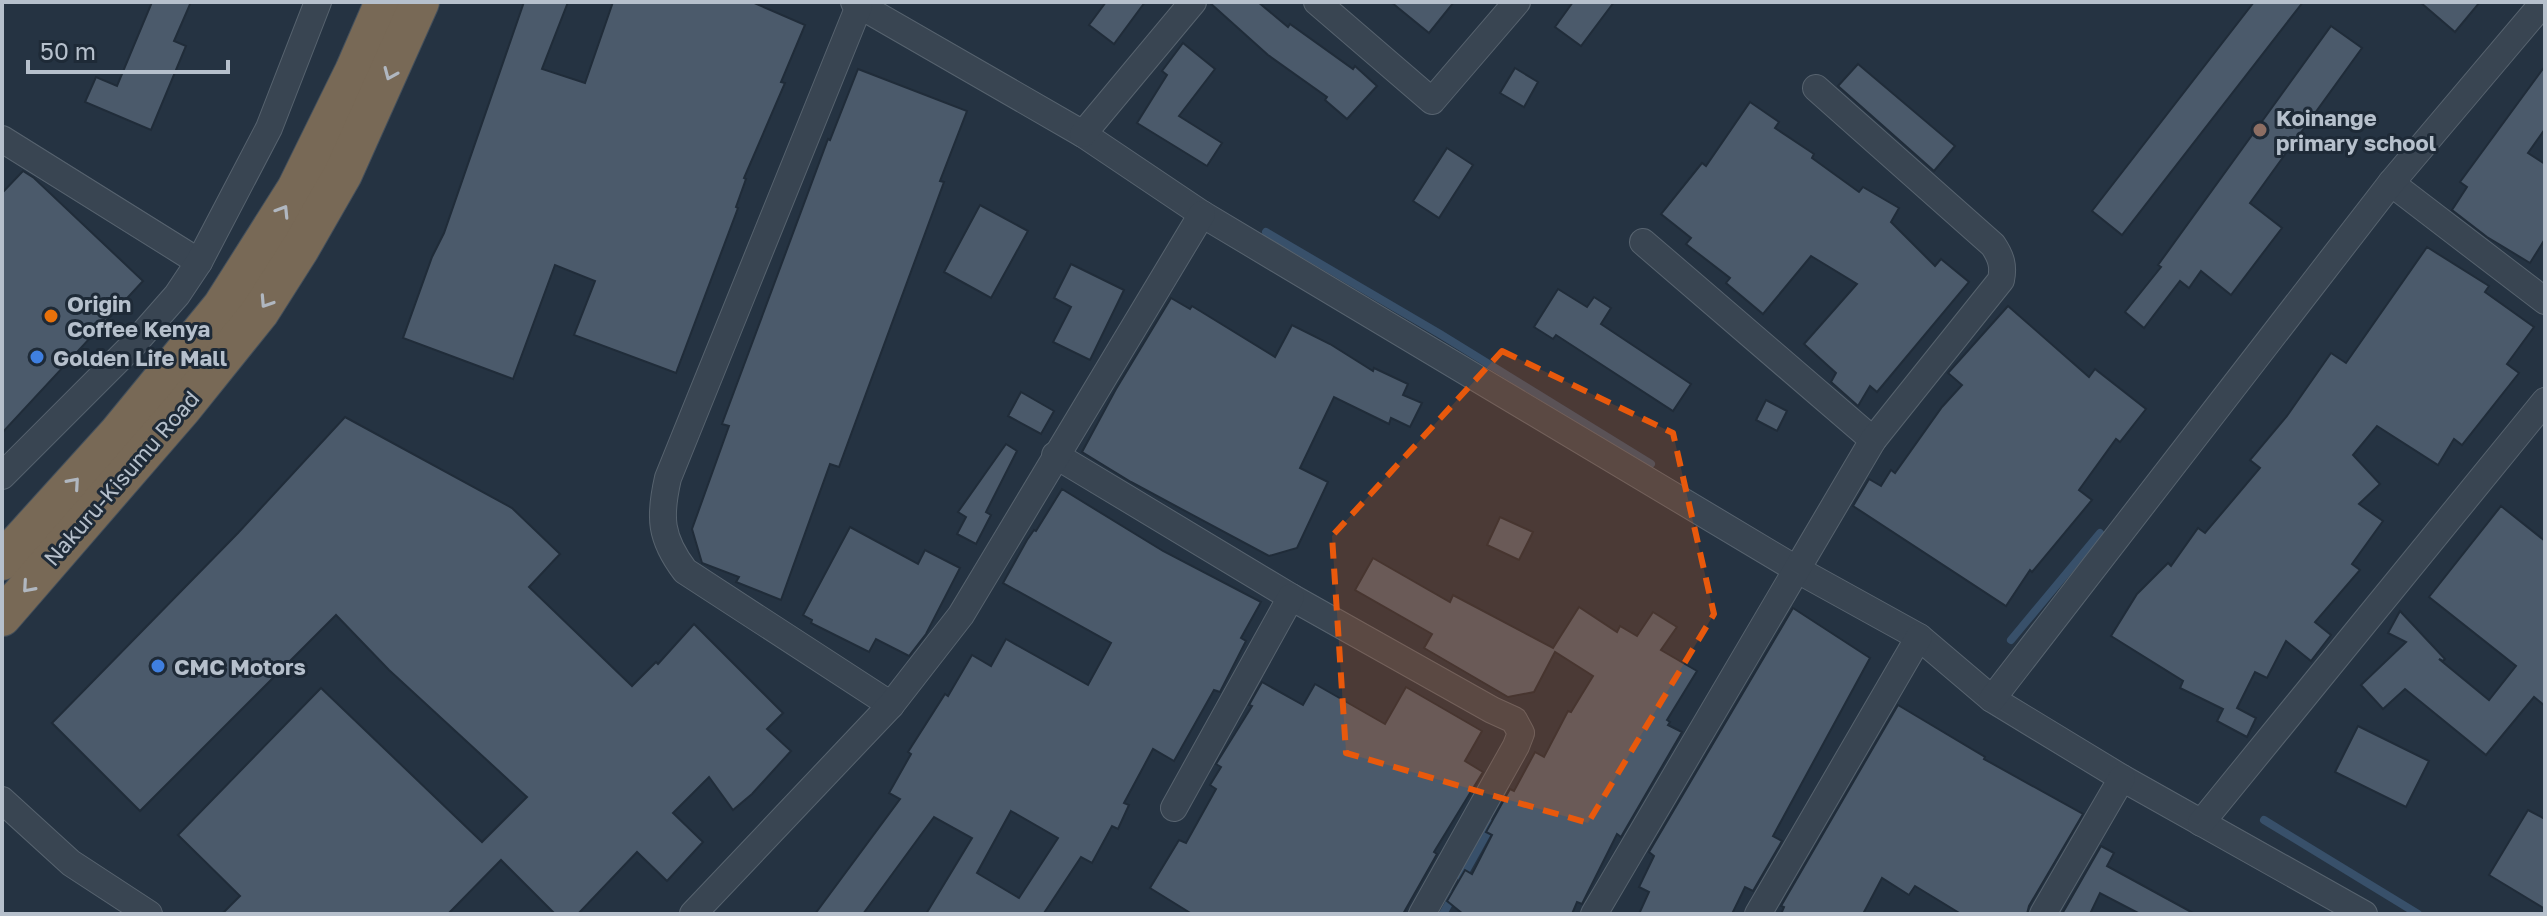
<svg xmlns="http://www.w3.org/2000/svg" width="2547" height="916" viewBox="0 0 2547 916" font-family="'Golos Text',sans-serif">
	<rect width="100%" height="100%" fill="#253342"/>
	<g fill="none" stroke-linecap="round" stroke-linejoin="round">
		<g stroke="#38506a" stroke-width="8">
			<path d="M1266,232L1440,334L1651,464"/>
			<path d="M2011,640L2100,533"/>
			<path d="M2264,820L2418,914"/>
			<path d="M1462,878L1492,824"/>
			<path d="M1443,914L1454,894"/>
		</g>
	</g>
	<g fill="#4b5a6b" stroke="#202c39" stroke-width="2" fill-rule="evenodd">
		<path d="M152,2H191L174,41L186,46L151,130L85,102L96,77L117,86Z"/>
		<path d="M524,2H568L542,69L585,83L613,2H752L805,25L781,82L785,83L744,178L746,179L736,207L738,208L676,373L574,335L595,281L555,265L513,379L403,338L432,257L444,233Z"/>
		<path d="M1106,2H1145L1114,44L1089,25Z"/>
		<path d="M1209,2H1258L1288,27L1290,24L1353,69L1355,66L1377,86L1347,119L1325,100L1327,97L1268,55Z"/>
		<path d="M1391,2H1454L1429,33Z"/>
		<path d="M1573,2H1614L1581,46L1555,27Z"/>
		<path d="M2254,2H2303L2122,235L2092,211Z"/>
		<path d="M2420,2H2480L2455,32Z"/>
		<path d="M2331,26L2362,48L2250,203L2282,228L2231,295L2201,271L2189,288L2180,281L2144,328L2125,312L2161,267L2158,265Z"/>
		<path d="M1183,43L1215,69L1179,116L1222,143L1207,166L1137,123L1167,75L1162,71Z"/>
		<path d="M1858,64L1955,146L1934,171L1838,86Z"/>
		<path d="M2545,66V129L2528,153L2545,164V239L2530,263L2487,237L2452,210L2467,187L2460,182Z"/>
		<path d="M1515,68L1538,82L1524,107L1500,93Z"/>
		<path d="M858,69L967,111L940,181L944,182L839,467L830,464L781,600L736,582L739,577L702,563L692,529L729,426L722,424L828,139L830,140Z"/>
		<path d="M1750,102L1779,122L1775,128L1814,154L1812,158L1859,192L1863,187L1899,208L1891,222L1935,266L1941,259L1969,282L1877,392L1870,386L1858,406L1831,382L1836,373L1804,344L1857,284L1811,256L1763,314L1726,283L1730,278L1686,244L1691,238L1661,214L1702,163L1706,166Z"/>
		<path d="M1447,148L1473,165L1439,218L1413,201Z"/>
		<path d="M23,171L34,178L143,281L2,433V193Z"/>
		<path d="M980,205L1028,231L991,298L944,272Z"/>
		<path d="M2427,247L2489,286L2485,292L2534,327L2507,364L2519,373L2462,445L2454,439L2438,465L2377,426L2353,455L2380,484L2359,504L2383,521L2352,564L2360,570L2315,622L2331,635L2311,661L2286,641L2267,678L2255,672L2237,708L2256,718L2247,737L2217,721L2223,709L2180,688L2183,681L2111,636L2137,594L2168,563L2171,566L2198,528L2205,533L2260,468L2250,460L2287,416L2331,353L2346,363Z"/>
		<path d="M1071,264L1124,290L1090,360L1053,342L1071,307L1054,298Z"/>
		<path d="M1558,289L1587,307L1594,297L1611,308L1601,324L1691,384L1673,411L1556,335L1553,339L1534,327Z"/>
		<path d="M1171,298L1190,309L1192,306L1275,357L1292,325L1330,344L1373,371L1374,368L1408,384L1403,395L1422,403L1410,427L1391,418L1389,424L1334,397L1300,468L1328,482L1297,548L1269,556L1131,482L1082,452L1116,389Z"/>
		<path d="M2008,306L2089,377L2095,369L2146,409L2120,442L2116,439L2079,490L2092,500L2032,572L2030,570L2006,606L1853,506L1869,479L1881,486L1891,470L1895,473L1942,407L1962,385L1948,373Z"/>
		<path d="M1021,392L1054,411L1041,434L1008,416Z"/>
		<path d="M1766,400L1787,411L1777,431L1756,420Z"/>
		<path d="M345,417L512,508L560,554L529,587L632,686L656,662L658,664L694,624L783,713L767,729L791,751L752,794L733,810L709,777L673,813L703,842L667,881L637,852L578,914H555L501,860L448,914H222L240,896L178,835L321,688L482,842L527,797L389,670L336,615L140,811L52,723L238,533Z"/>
		<path d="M1006,444L1017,451L986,512L991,515L976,544L957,534L966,517L958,512Z"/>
		<path d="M1062,489L1163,551L1261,602L1241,638L1246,641L1220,692L1214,690L1174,761L1153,749L1124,803L1129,805L1118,829L1112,826L1092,863L1081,857L1044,913L1046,914H926L972,838L934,817L863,914H815L900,799L889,793L911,754L908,752L945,694L948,696L972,655L991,666L1006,639L1088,685L1111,643L1003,583L1027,540L1034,530L1036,531ZM1011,811L1058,838L1019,898L977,873Z"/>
		<path d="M2501,506L2545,541V706L2534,697L2486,755L2405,689L2383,709L2361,685L2406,642L2388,633L2400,611L2445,659L2443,661L2439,659L2489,700L2516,666L2429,597Z"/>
		<path d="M1500,517L1533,532L1519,560L1487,545Z"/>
		<path d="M850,527L918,564L925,550L960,568L926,634L909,656L876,639L869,652L811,623L812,620L803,615Z"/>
		<path d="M1373,558L1450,602L1453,595L1553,648L1579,607L1617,632L1620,626L1637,636L1653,612L1677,627L1661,650L1697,671L1667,720L1670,722L1668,725L1682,732L1621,837L1617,834L1582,904L1577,902L1572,914H1463L1447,901L1465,870L1472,874L1492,835L1486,832L1510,789L1514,791L1535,752L1544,757L1568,711L1571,712L1593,676L1555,652L1534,692L1508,697L1424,648L1432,634L1355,590Z"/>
		<path d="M1793,608L1870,658L1773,836L1782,841L1753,891L1745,887L1732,914H1639L1649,892L1639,887L1654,856L1649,852Z"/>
		<path d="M1262,682L1303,705L1315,684L1385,724L1406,687L1482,731L1465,761L1483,772L1434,852L1437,854L1403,914H1192L1150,888L1179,840L1186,843L1216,789L1210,785L1221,767L1216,764L1252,706L1249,705Z"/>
		<path d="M1898,705L1985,757L1984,759L2083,814L2029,906L2027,914H1961L1915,886L1909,895L1882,878L1863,914H1781L1784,907L1781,906Z"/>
		<path d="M2358,726L2429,761L2406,807L2335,772Z"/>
		<path d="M2528,810L2545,819V909L2489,875Z"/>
		<path d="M2101,846L2114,853L2107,866L2195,914H2140L2100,893L2090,914H2062Z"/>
	</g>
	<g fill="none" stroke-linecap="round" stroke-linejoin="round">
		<g stroke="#57636f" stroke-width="28">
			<g id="minor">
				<path d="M854,2L1083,134L1202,214L1796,569L1919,637L1992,699L2122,778L2364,914"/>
				<path d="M1317,2L1432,101L1517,2"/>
				<path d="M859,6L668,478C659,517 660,538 685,571L891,705"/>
				<path d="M1083,134L1193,2"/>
				<path d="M2,139L199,262"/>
				<path d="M2391,183L2545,301"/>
				<path d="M1643,242L1873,440"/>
				<path d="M1055,455L1291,597L1492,710L1514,720L1521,733L1516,746L1422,914"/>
				<path d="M2,476L133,345L177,295L199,262L269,128L318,2"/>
				<path d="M1992,699L2391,183L2544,2"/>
				<path d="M2,800L71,863L149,914"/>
				<path d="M1174,808L1291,597"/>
				<path d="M2201,823L2545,401"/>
				<path d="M693,914L891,705L961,615L1202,214"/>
				<path d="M1594,914L1873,440L2001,280C2004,266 2001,257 1993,245L1816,88"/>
				<path d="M1758,914L1919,637"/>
				<path d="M2043,914L2122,778"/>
			</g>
		</g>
		<g stroke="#44505c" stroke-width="40">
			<g id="highway">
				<path d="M2,561L118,433L222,306L296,189L354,71L384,2"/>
				<path d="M2,617L182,409L260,312L300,249L343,174L420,2"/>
			</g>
		</g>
		<use href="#minor" stroke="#394552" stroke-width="26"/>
		<use href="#highway" stroke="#786956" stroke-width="38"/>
	</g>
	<defs><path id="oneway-chevron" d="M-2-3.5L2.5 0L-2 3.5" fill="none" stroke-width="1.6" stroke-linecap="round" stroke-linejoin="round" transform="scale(2)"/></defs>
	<g stroke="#b0b7c0">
		<use href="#oneway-chevron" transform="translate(390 74) rotate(113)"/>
		<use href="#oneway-chevron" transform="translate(283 211) rotate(-58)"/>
		<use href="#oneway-chevron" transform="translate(266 302) rotate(123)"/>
		<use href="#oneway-chevron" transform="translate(74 483) rotate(-49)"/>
		<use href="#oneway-chevron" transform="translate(28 587) rotate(131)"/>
	</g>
	<path fill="#e8590c" fill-opacity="0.2" stroke="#e8590c" stroke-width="6" stroke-dasharray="16 10" stroke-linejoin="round" d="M1502,351L1673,433L1714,614L1588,823L1346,753L1332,536Z"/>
	<circle fill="#8d6e63" stroke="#1e2a37" stroke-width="3" cx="2260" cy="130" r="8"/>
	<circle fill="#e8710a" stroke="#1e2a37" stroke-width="3" cx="51" cy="316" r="8"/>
	<g fill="#3f7fe0" stroke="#1e2a37" stroke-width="3">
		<circle cx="37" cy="357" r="8"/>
		<circle cx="158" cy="666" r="8"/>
	</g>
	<g text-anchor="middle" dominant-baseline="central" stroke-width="6" stroke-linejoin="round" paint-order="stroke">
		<g font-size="22" font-weight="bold" fill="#b6c0cc" stroke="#1e2a37" text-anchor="start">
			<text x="2276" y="117">Koinange<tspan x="2276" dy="25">primary school</tspan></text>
			<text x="67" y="303">Origin<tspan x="67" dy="25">Coffee Kenya</tspan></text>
			<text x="53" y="357">Golden Life Mall</text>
			<text x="174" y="666">CMC Motors</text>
		</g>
		<g font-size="22" fill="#b6c0cc" stroke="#1e2a37">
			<text transform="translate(121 478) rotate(-49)">Nakuru-Kisumu Road</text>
		</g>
	</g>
	<rect width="2547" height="916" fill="none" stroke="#b6c0cc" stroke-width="8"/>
	<path d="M28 60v12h200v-12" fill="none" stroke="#b6c0cc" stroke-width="4"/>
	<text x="40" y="60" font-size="24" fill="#b6c0cc" stroke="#1e2a37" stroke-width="6" paint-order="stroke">50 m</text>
</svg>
